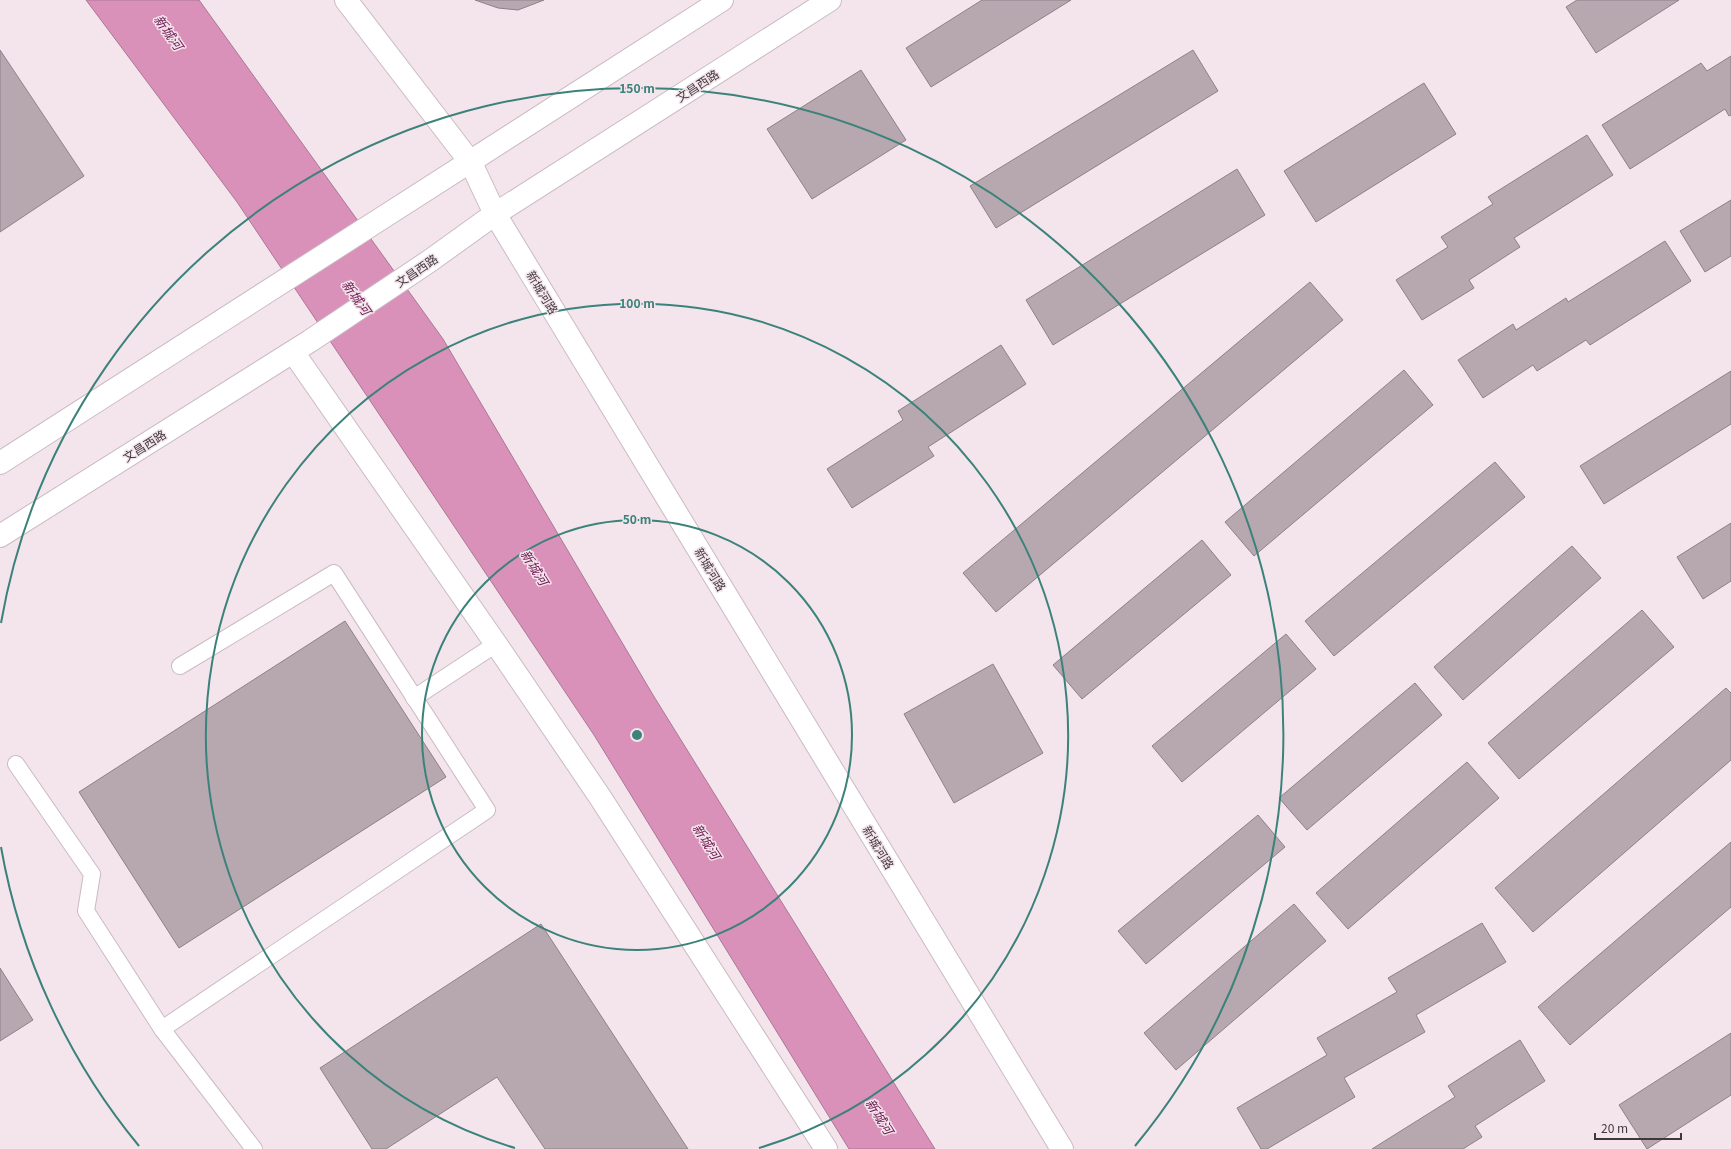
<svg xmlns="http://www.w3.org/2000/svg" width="1731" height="1149" viewBox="0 0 1731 1149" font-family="Georgia,'Noto Sans SC',serif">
	<rect width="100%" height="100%" fill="#f4e4ec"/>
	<path fill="#d991ba" stroke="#ab7794" d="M86,0H199L443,339L653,695L935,1149H849L594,735L237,202Z"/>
	<g fill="#b7a8b0" stroke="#8e8087">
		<path d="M475,0H544L518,10L498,8Z"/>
		<path d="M982,0H1071L931,87L906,48Z"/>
		<path d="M1577,0H1679L1596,53L1566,7Z"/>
		<path d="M0,50L84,176L0,232Z"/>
		<path d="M1193,50L1218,91L996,228L970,186Z"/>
		<path d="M1731,56V115L1729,116L1725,109L1630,169L1602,125L1701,63L1707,71Z"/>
		<path d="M861,70L906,140L812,199L767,129Z"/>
		<path d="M1424,83L1456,134L1316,222L1284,171Z"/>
		<path d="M1587,135L1613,175L1514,238L1520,247L1469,280L1474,288L1422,320L1396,280L1448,247L1441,237L1493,204L1488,197Z"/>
		<path d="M1237,169L1265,215L1053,345L1026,300Z"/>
		<path d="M1731,200V256L1705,272L1680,231Z"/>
		<path d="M1665,241L1691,281L1590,345L1586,340L1537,371L1533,365L1483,398L1458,360L1513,324L1516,330L1566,298L1568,302Z"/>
		<path d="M1310,282L1343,320L996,612L963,573Z"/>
		<path d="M1001,345L1026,384L928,447L934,456L852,508L827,469L903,420L898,411Z"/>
		<path d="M1404,370L1433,405L1254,556L1225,522Z"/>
		<path d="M1731,371V424L1604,504L1580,466Z"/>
		<path d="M1495,462L1525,497L1334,656L1305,621Z"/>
		<path d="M1731,523V581L1703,599L1677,557Z"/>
		<path d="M1202,540L1231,575L1082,699L1053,665Z"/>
		<path d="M1572,546L1601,578L1463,700L1434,667Z"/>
		<path d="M1642,610L1674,647L1519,779L1488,743Z"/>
		<path d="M345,621L446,777L179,948L79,792Z"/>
		<path d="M1286,634L1316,669L1182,782L1152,746Z"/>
		<path d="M993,664L1043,753L954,803L904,714Z"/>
		<path d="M1415,683L1442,715L1307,830L1279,798Z"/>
		<path d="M1726,688L1731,693V760L1533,932L1495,888Z"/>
		<path d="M1467,762L1499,798L1348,929L1316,893Z"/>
		<path d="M1258,815L1285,847L1146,964L1118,931Z"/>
		<path d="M1731,842V907L1570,1045L1538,1007Z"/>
		<path d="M1294,904L1326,941L1176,1070L1144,1033Z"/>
		<path d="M1482,923L1506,962L1416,1015L1425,1032L1344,1078L1355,1097L1267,1149H1261L1237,1108L1327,1055L1317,1038L1397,992L1388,978Z"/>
		<path d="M541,924L688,1149H545L497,1077L386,1149H372L320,1068Z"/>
		<path d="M0,968L33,1020L0,1041Z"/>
		<path d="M1731,1033V1095L1647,1149L1619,1105Z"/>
		<path d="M1520,1040L1545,1081L1475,1126L1482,1137L1463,1149H1372L1455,1097L1448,1086Z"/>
	</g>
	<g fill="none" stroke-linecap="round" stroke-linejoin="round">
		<g stroke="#cabbc3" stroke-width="18">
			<g id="service">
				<path d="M414,698L496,644"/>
				<path d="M16,764L92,874L86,911L162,1029L254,1149"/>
				<path d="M162,1029L487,810L334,573L180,666"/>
			</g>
		</g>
		<g stroke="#cabbc3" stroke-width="24">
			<path id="minor" d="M293,352L496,644L600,797L826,1149"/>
		</g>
		<g stroke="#cabbc3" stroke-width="24">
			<path id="tertiary" d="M346,0L471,163L495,214L1062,1149"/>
		</g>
		<g stroke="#cabbc3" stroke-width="24">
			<g id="primary">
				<path d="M0,463C240,308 482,155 722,0"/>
				<path d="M0,536L310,341L431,260L495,214L830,0"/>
			</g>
		</g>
		<use href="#service" stroke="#fff" stroke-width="16"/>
		<use href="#minor" stroke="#fff" stroke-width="22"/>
		<use href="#tertiary" stroke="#fff" stroke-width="22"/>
		<use href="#primary" stroke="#fff" stroke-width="22"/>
	</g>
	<g fill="none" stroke="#3b827a" stroke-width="2">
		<circle cx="637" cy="735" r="215"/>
		<path d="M515 1148A431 431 0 1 1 759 1148"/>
		<path d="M139 1146A646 646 0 0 1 1 847M1 623A646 646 0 1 1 1135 1146"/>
	</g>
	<g text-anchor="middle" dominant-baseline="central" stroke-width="3" stroke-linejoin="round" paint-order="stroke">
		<g font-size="12" fill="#3f393c" stroke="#f4e4ec">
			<text transform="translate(697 85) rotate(-33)">文昌西路</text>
			<text transform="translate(416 270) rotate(-34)">文昌西路</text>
			<text transform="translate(543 292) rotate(59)">新城河路</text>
			<text transform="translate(144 445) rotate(-32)">文昌西路</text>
			<text transform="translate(711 569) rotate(59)">新城河路</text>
			<text transform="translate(879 847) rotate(59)">新城河路</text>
		</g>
		<g font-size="13" font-style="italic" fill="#6e1b52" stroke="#f4e4ec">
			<text transform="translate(169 32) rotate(55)">新城河</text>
			<text transform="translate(357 297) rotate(55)">新城河</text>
			<text transform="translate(535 567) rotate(58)">新城河</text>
			<text transform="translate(707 841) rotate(58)">新城河</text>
			<text transform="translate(880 1116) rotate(58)">新城河</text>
		</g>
	</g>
	<circle cx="637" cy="735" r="6" fill="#3b827a" stroke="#f4e4ec" stroke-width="2"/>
	<g font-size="12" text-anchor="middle" font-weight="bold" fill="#3b827a" stroke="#f4e4ec" stroke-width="3" stroke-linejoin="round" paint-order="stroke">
		<text x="637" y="93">150 m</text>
		<text x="637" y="308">100 m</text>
		<text x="637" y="524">50 m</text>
	</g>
	<path d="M1595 1133v6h86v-6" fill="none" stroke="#3f393c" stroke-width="2"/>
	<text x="1601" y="1133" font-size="12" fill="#3f393c" stroke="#f4e4ec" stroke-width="3" paint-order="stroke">20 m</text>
</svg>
